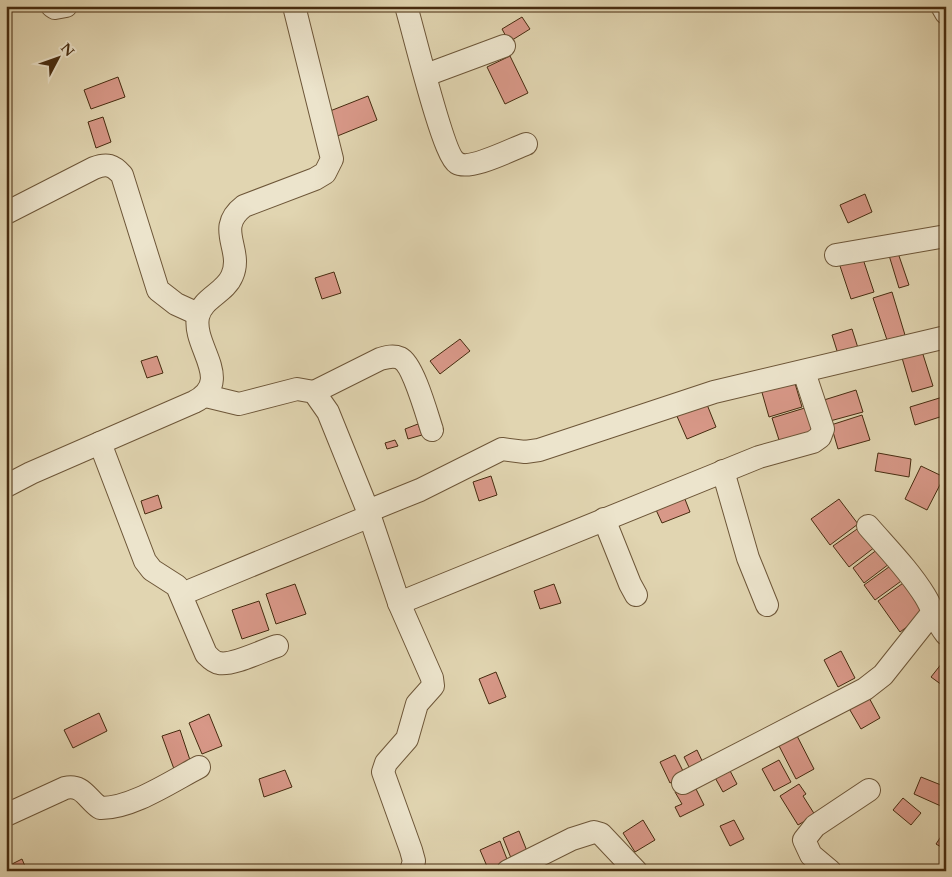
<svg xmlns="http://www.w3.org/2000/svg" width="952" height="877" viewBox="0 0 952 877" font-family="Cardo,serif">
	<rect width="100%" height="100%" fill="#e1d5b1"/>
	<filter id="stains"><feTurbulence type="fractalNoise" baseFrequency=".004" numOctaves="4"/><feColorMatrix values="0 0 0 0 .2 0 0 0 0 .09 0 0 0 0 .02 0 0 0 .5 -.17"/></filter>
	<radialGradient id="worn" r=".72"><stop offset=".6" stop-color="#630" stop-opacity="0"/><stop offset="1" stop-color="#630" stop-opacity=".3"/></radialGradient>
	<g fill="#d89888" stroke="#462b0f">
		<path d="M522,17L530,29L509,42L502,29Z"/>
		<path d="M510,56L528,93L505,104L487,67Z"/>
		<path d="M118,77L125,97L91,109L84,90Z"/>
		<path d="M368,96L377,120L335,137L325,113Z"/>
		<path d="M103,117L111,142L96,148L88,122Z"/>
		<path d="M865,194L872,212L848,223L840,205Z"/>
		<path d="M897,250L909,285L899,288L888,252Z"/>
		<path d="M862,256L874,292L851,299L839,263Z"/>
		<path d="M334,272L341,293L322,299L315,278Z"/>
		<path d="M892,292L905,335L887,340L873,298Z"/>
		<path d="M852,329L858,348L838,354L832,335Z"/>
		<path d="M460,339L470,351L440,374L430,361Z"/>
		<path d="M920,345L933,386L912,392L900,351Z"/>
		<path d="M157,356L163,373L147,378L141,361Z"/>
		<path d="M794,380L802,407L769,417L761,389Z"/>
		<path d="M856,390L863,412L830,421L824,400Z"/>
		<path d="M946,396V415L915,425L910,407Z"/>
		<path d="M706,402L716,427L687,439L676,414Z"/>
		<path d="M808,407L815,432L780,443L772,418Z"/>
		<path d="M862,415L870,440L838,449L831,425Z"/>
		<path d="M418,424L422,435L408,439L405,429Z"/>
		<path d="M395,440L398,446L387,449L385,443Z"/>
		<path d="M878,453L911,459L909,477L875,471Z"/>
		<path d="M921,466L944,477L927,510L905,499Z"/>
		<path d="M491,476L497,495L479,501L473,482Z"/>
		<path d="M681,489L690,512L662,523L652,501Z"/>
		<path d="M158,495L162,508L145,514L141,501Z"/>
		<path d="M839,499L858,524L830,545L811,519Z"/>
		<path d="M860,527L875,547L849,567L833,546Z"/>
		<path d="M878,549L889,564L864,583L853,568Z"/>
		<path d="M893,564L904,579L875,600L864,585Z"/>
		<path d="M906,581L928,611L900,632L878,601Z"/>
		<path d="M295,584L306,614L276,624L266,594Z"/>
		<path d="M554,584L561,603L540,609L534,591Z"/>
		<path d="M259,601L269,630L242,639L232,610Z"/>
		<path d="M841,651L855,678L838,687L824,660Z"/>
		<path d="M946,658V688L931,677Z"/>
		<path d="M496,672L506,697L489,704L479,679Z"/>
		<path d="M867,694L880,718L861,729L847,705Z"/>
		<path d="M99,713L107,731L73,748L64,730Z"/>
		<path d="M209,714L222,746L202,754L189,723Z"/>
		<path d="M180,730L191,763L174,769L162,736Z"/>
		<path d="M794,730L814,769L796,779L776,740Z"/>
		<path d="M697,750L705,767L692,773L684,757Z"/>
		<path d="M675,755L685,775L670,783L660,762Z"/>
		<path d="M779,760L791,782L774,791L762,769Z"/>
		<path d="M728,767L737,784L723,792L713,774Z"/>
		<path d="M285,770L292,787L264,797L259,779Z"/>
		<path d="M921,777L946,787L943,807L914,794Z"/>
		<path d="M693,783L704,805L680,817L675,807L682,804L675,792Z"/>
		<path d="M799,784L806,794L803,796L815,815L798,825L780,796Z"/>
		<path d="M903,798L921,813L911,825L893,810Z"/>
		<path d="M643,820L655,840L635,852L623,833Z"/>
		<path d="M734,820L744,839L730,846L720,826Z"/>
		<path d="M946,829V850L936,844Z"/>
		<path d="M519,831L529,856L513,863L503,838Z"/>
		<path d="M500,841L510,867L501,871H489L480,850Z"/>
		<path d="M22,859L27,871H6V867Z"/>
	</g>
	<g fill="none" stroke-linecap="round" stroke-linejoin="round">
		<g stroke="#6d5638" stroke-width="24">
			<g id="minor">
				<path d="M52,6L55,8L66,6"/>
				<path d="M406,6C413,29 443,155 457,163C470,171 512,149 526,144"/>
				<path d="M942,6L946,13"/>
				<path d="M426,75L504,46"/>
				<path d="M6,213L94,168C107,163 113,165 122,175L158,290L176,304L198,314"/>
				<path d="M836,255L946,236"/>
				<path d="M314,392L380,359C387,357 393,355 400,358C413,364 427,415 432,430"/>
				<path d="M206,396L239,404L297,389L314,392L328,412L368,511L399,603L432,678L433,686L417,704L407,739L386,763L383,772L411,850L414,861L411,871"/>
				<path d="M100,443L145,561L152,570L177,586L206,654C210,658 213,662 219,663C232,666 264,650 277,646"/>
				<path d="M723,471L748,558L767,605"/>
				<path d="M6,486L31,473L194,402C235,381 192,347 198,317C202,298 225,293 232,276C244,249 214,229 244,206L315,179L325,173L332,159L294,6"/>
				<path d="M604,519L630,584L636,595"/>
				<path d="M868,526C887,548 909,570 925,596C933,609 936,622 946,634"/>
				<path d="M182,594L363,519L368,511L420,490L502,449L525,452L539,450L714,392L946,337"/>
				<path d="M399,603L759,457L813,442L820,437L823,429L804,372"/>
				<path d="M683,783L865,689L883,675L933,612"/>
				<path d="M6,815L65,788C83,784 87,799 100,808C131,809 172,781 199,767"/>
				<path d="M508,871L572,839L594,832L601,834L636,871"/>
				<path d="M830,871L811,855L804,840L815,826L869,790"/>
			</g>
		</g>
		<use href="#minor" stroke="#ece4cc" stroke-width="22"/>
	</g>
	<rect width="952" height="877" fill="none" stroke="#e1d5b1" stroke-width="25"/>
	<rect x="8" y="8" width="937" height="862" fill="none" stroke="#462b0f" stroke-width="2.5"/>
	<rect x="12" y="12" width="927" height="852" fill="none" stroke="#462b0f"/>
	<g transform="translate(58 58) rotate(49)" stroke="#ece4cc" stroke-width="4" paint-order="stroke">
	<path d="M0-4L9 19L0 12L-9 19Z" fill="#462b0f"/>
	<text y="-8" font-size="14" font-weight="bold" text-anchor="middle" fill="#462b0f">N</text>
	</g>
	<rect width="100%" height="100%" filter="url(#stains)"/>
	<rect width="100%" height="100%" fill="url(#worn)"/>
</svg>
